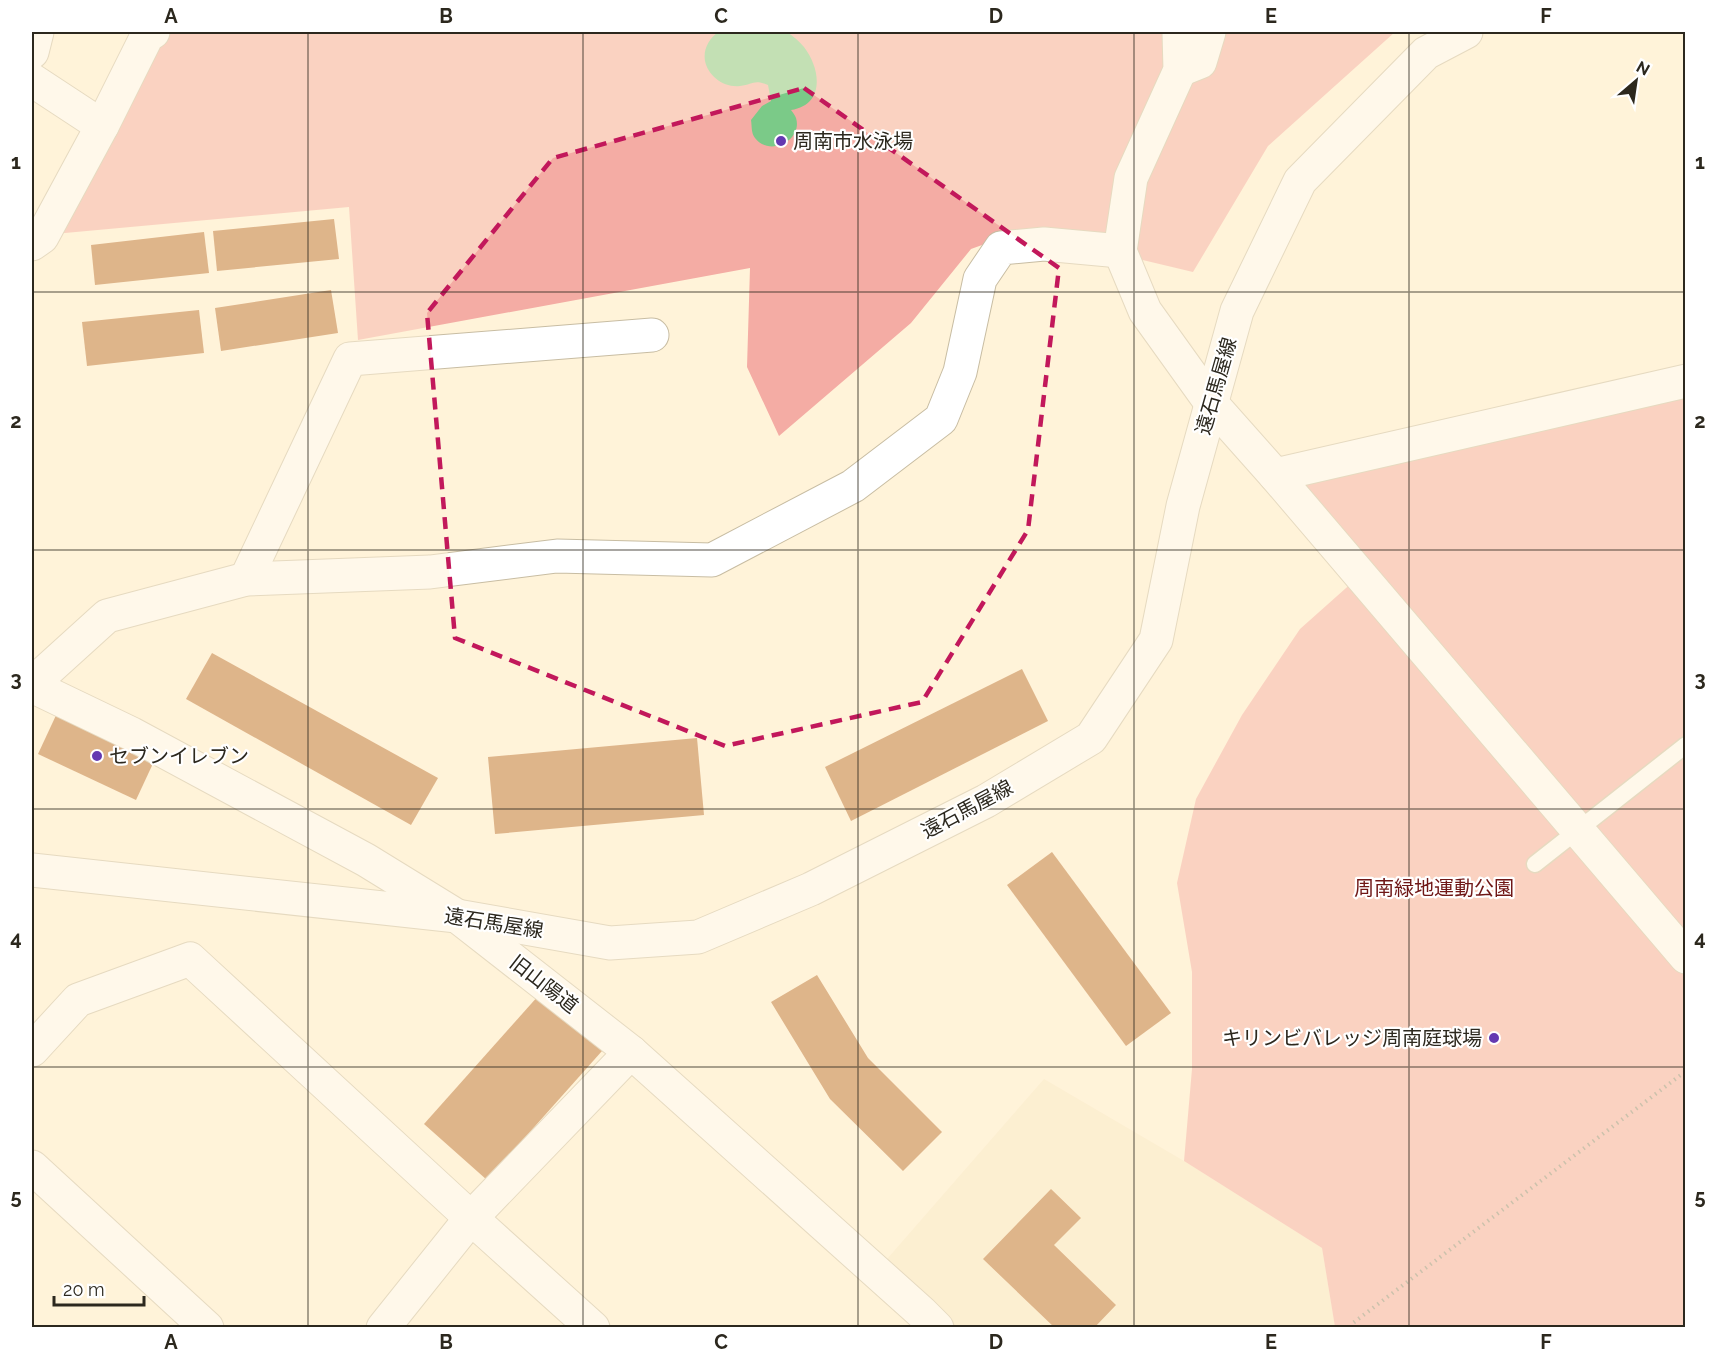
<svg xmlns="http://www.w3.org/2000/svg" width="1717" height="1359" viewBox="0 0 1717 1359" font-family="Raleway,'Noto Sans JP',sans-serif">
	<rect width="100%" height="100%" fill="#fff3d9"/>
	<path fill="#f9eac8" d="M1044,1079L1184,1161L1322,1248L1335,1327H933L874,1274Z"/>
	<g fill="#f4aca4">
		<path d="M148,32H1395L1268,146L1193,272L1021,231L971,249L911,323L779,436L747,367L750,268L358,340L349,207L54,234Z"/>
		<path d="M1685,381V1327H1335L1322,1248L1184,1161L1192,1069V972L1177,883L1196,799L1242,715L1300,629L1364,572L1276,477Z"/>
	</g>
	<path fill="#7bca88" d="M718,32H787C793,36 799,41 804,47C821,69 825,105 791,110C793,113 795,115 796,118C803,141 769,157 755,138C751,133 752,126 751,120L762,106L771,101L768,85C753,79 753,85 740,86C724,88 708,76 705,61C703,49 709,39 718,32Z"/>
	<g fill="#b66a2b">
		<path d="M334,219L339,259L217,271L213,231Z"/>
		<path d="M204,232L209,273L95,285L91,245Z"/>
		<path d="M331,290L338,333L221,351L215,308Z"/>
		<path d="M199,310L204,353L87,366L82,322Z"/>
		<path d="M212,653L438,778L411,825L186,699Z"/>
		<path d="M1022,669L1048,721L851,821L825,767Z"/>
		<path d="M58,711L156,757L136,800L38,754Z"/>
		<path d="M697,738L704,815L495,834L488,757Z"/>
		<path d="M1052,852L1171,1013L1126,1046L1007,885Z"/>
		<path d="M817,975L868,1058L942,1132L903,1171L830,1099L771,1002Z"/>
		<path d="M539,995L602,1051L487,1180L424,1124Z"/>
		<path d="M1051,1189L1081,1218L1054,1245L1116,1305L1094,1328H1055L983,1259Z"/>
	</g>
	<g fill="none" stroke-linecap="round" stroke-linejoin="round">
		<g stroke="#c8bda3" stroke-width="19">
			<path id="service" d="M1535,864L1686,745"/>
		</g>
		<g stroke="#c8bda3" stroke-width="35">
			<g id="minor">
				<path d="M32,52L37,32"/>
				<path d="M32,80L102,126"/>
				<path d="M1275,475L1686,381"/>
				<path d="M246,579L350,359L652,335"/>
				<path d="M32,684L107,616L246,579L430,572L557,556L712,560L853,486L941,419L960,372L980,279L1001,248L1044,244L1120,251"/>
				<path d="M32,686L132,734L366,860L457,916L631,1052L921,1312L937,1328"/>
				<path d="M32,1050L78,1000L190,959L471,1218L593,1328"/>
				<path d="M32,1167L207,1328"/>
				<path d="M383,1328L471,1218L631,1052"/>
			</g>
		</g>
		<g stroke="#c8bda3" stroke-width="35">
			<g id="tertiary">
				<path d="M1179,32L1180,70L1131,178L1120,251L1145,311L1211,403L1275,475L1686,957"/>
				<path d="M1180,70L1200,62L1209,32"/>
				<path d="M32,244L42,237L102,126L147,36L153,32"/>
				<path d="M32,870L457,916L610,943L698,937L811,889L986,801L1091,738L1156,640L1183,506L1237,311L1300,181L1426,53L1466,32"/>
			</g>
		</g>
		<path stroke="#8e8675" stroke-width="4" stroke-dasharray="1.5 4.5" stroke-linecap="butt" d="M1354,1328L1353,1323L1686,1071"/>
		<use href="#service" stroke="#fff" stroke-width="16"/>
		<use href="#minor" stroke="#fff" stroke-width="33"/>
		<use href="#tertiary" stroke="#fff" stroke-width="33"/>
	</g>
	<path d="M0 0H1717V1359H0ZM804,88L1059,268L1028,530L922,702L725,746L455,638L427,313L553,158Z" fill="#fff3d9" fill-opacity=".55" fill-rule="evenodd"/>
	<path fill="none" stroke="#c2185b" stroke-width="4.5" stroke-dasharray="12 8" stroke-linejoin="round" d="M804,88L1059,268L1028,530L922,702L725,746L455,638L427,313L553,158Z"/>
	<path fill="none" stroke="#2c281e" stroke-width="1.5" stroke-opacity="0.55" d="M308,32V1328M583,32V1328M858,32V1328M1134,32V1328M1409,32V1328M32,292H1686M32,550H1686M32,809H1686M32,1067H1686"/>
	<g fill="#6439b1" stroke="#fff" stroke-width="2">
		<circle cx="781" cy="141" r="6"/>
		<circle cx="97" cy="756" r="6"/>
		<circle cx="1494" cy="1038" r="6"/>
	</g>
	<g text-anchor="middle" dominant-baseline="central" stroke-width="4.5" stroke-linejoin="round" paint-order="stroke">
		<g font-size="20" fill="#2c281e" stroke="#fff" text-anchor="start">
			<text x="793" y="141">周南市水泳場</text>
			<text x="109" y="756">セブンイレブン</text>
			<text x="1482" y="1038" text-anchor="end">キリンビバレッジ周南庭球場</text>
		</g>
		<g font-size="20" fill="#2c281e" stroke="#fff">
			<text transform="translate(1216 386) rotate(-74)">遠石馬屋線</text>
			<text transform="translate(967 809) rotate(-28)">遠石馬屋線</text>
			<text transform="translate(494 923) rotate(9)">遠石馬屋線</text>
			<text transform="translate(544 984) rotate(38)">旧山陽道</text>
		</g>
		<g font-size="20" fill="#6f1716" stroke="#fff">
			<text x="1434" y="888">周南緑地運動公園</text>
		</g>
	</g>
	<rect width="1717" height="1359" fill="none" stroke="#ffffff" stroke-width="66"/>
	<g transform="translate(1636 81) rotate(29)" stroke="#ffffff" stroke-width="4.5" paint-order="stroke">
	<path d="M0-4.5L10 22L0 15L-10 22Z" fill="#2c281e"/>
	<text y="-9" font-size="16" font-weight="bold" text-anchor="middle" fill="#2c281e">N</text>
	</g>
	<path d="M54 1296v9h90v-9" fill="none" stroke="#2c281e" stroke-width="3"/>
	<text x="63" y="1296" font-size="18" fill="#2c281e" stroke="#ffffff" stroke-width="4.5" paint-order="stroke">20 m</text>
	<rect x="33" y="33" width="1651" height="1293" fill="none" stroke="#2c281e" stroke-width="2"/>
	<g font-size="20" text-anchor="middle" font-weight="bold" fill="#2c281e">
		<text x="171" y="23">A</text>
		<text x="446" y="23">B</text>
		<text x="721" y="23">C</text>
		<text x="996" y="23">D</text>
		<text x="1271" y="23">E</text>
		<text x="1546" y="23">F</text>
		<text x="16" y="169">1</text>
		<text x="1700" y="169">1</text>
		<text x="16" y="428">2</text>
		<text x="1700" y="428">2</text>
		<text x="16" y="686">3</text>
		<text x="1700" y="686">3</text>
		<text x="16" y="945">4</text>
		<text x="1700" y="945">4</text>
		<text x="16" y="1204">5</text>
		<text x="1700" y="1204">5</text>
		<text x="171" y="1349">A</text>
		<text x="446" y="1349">B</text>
		<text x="721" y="1349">C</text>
		<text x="996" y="1349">D</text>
		<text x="1271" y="1349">E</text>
		<text x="1546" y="1349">F</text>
	</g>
</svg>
